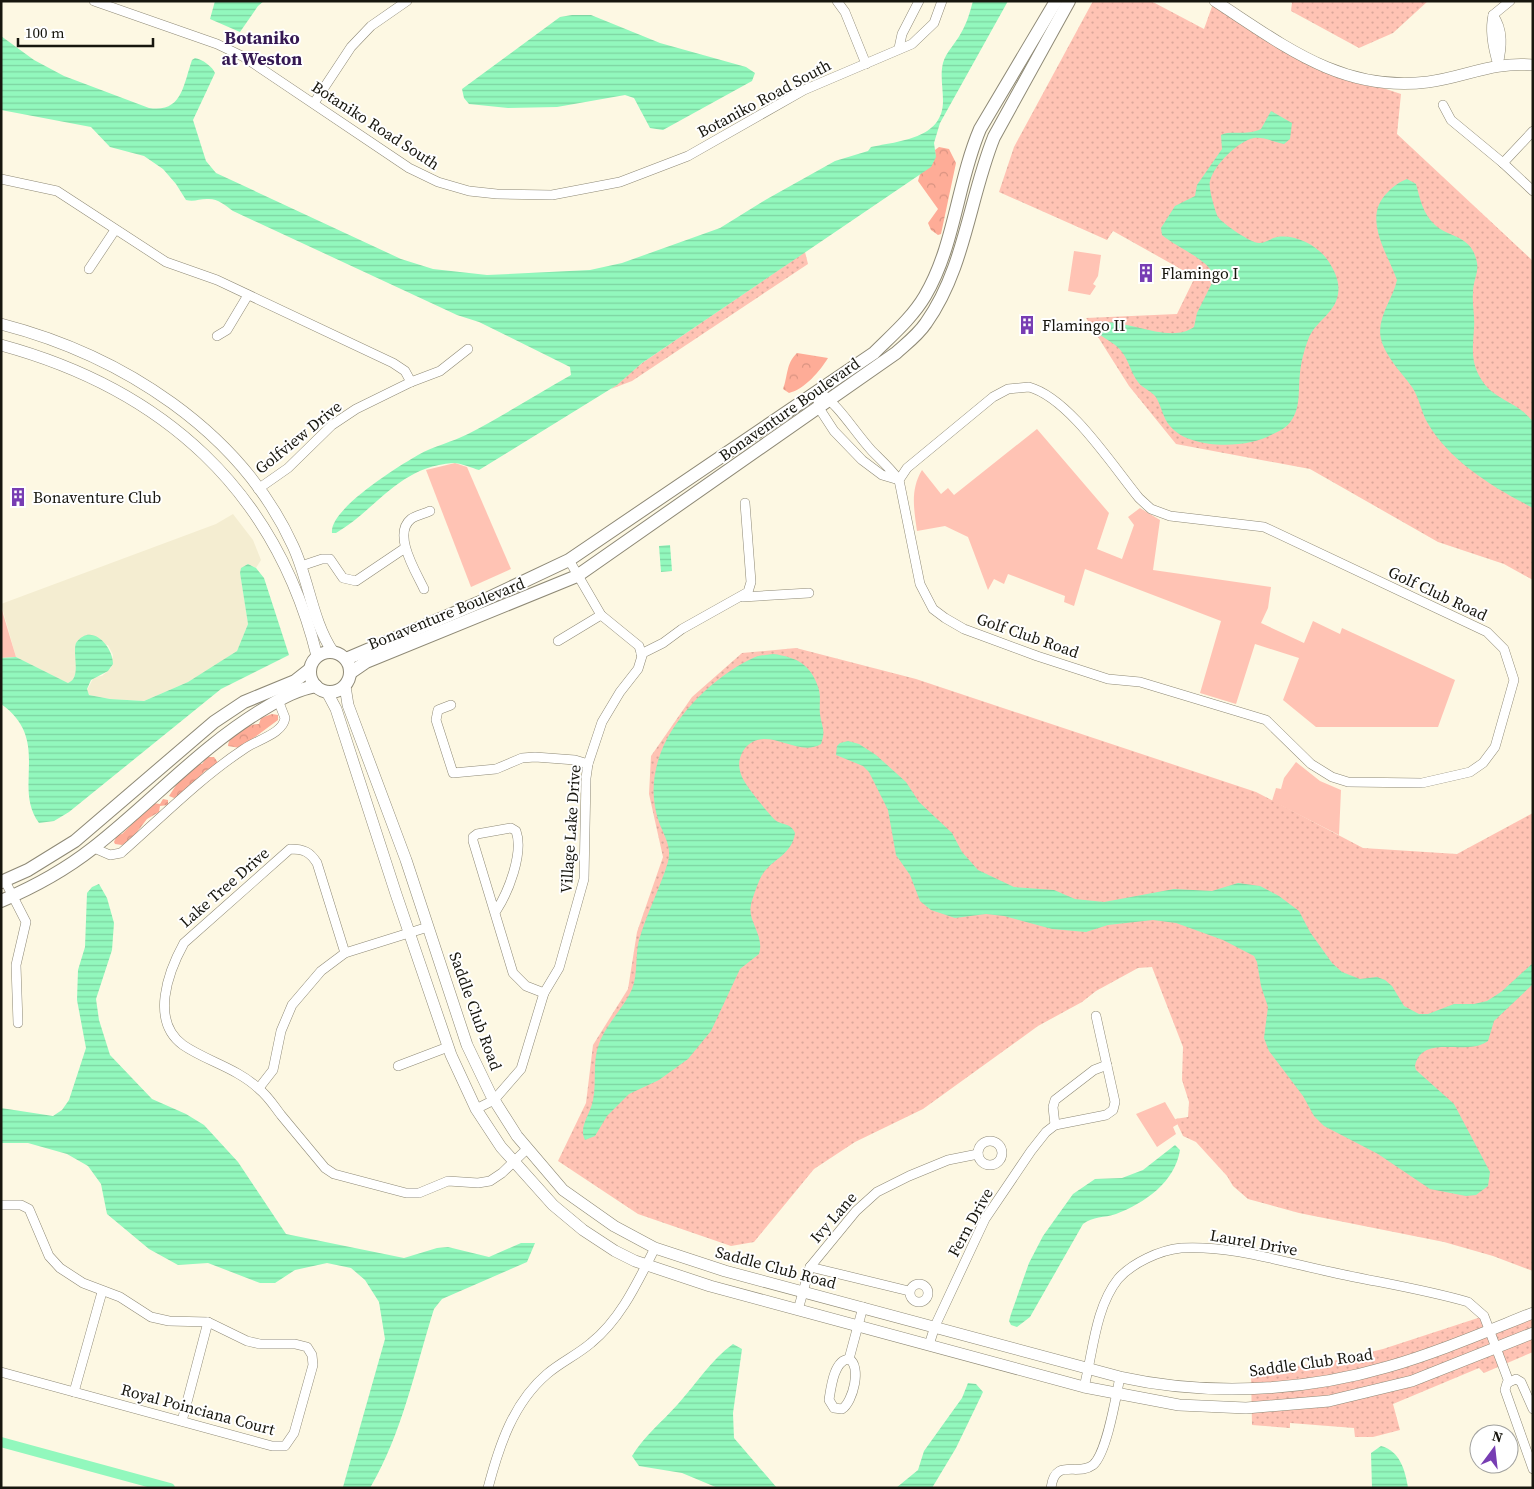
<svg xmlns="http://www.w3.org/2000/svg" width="1534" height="1489" viewBox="0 0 1534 1489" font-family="'Source Serif 4',serif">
	<defs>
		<pattern id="grass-dots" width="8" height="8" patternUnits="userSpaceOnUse" patternTransform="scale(1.25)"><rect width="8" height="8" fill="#ffc3b4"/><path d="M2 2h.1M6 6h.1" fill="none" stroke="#daa79a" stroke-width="1.8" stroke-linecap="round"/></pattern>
		<pattern id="forest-crowns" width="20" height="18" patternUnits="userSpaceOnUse" patternTransform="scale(1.25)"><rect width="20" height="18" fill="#feac97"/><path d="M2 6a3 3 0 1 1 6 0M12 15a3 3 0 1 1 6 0" fill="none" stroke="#d99381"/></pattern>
		<pattern id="water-rules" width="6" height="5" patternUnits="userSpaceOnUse" patternTransform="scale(1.25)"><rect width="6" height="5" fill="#92f8bd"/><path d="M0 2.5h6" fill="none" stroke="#7dd4a1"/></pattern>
	</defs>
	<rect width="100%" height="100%" fill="#fdf8e3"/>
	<path fill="#f4edd1" d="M233,514L253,540L261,560L256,568L251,565L240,573L248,624L237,651L213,667L188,682L144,701L110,699L89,695L87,690L94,677L102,676L111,668L113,655L108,645L76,643V673L72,681L68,683L16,657L1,604L216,524Z"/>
	<g fill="url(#grass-dots)">
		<path d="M1093,1H1151L1204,29L1214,1L1353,78L1401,94L1397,134L1533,261V580L1504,564L1438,542L1310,469L1176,444L1129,386L1086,318L1177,314L1195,277L1113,231L1107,240L999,192L1014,147Z"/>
		<path d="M1290,1H1428L1393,33L1359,48L1291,11L1292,3Z"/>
		<path d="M805,252L808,264L632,381L611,389L642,363Z"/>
		<path d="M796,648L916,679L1256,792L1363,848L1457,854L1533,813V1271L1493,1256L1444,1242L1299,1213L1248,1199L1233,1186L1227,1176L1196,1142L1183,1136L1175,1119L1188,1117L1189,1102L1182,1080L1183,1047L1152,967L1138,968L1096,991L1082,1002L1038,1026L923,1109L855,1142L814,1169L754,1242L731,1246L638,1214L558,1161L586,1103L593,1045L628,989L637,932L663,857L649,794L651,756L692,697L742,653Z"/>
		<path d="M1533,1313V1352L1484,1373L1479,1368L1393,1404L1400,1430L1373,1437H1355L1354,1428L1290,1423V1428L1252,1425L1251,1372L1333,1361L1383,1349L1484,1316L1489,1329Z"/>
	</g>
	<g fill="url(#forest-crowns)">
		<path d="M939,147L949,149L956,163L941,234L938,235L931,230L928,223L938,209L918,181L920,174C930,167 937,162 935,150Z"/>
		<path d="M797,353L828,358C820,371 805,389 789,393L783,389C788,376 786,363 797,353Z"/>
		<path d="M272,714L278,715V720L240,748L228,746C229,734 247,724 259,724L261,718Z"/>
		<path d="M207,757H214L219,764L205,771L182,795L174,798L169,796L180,779L199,764H202Z"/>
		<path d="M163,799L168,800V805L160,806L159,812L147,819L130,841L122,845L115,844L114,842L117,835L122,834L153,803L160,804Z"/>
	</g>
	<g fill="#ffc3b4">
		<path d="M1074,251L1101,255L1098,276L1093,284L1096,286L1090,295L1068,291Z"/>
		<path d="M1037,429L1109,513L1097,549L1122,559L1134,525L1128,517L1140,508L1160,520L1153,570L1271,587L1268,608L1261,623L1304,643L1313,621L1340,634L1342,628L1455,680L1438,727H1316L1283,700L1299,658L1255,644L1236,704L1200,693L1221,621L1085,569L1074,606L1064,602L1065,596L1008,574L1004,584L994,579L988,590L968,537L945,526L917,531C914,509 910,490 922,470L941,494L948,488L954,495Z"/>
		<path d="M455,463L467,467L511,569L471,587L426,470Z"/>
		<path d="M1,607L16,657L1,658Z"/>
		<path d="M1296,762L1320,781L1341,790L1339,835L1272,801L1276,788L1281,789L1284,778Z"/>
		<path d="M1165,1102L1178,1124L1173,1127L1176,1134L1157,1147L1136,1114Z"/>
	</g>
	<g fill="url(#water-rules)">
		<path d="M215,1H264L258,6L240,32L210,19Z"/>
		<path d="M973,1H1008L940,123L934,143L936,157L931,167L642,363L617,385L479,470C472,468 461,463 453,463C398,467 377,509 336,533H332C329,509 399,466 418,455C434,446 452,442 468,434C503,416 537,394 571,375L570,367L479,322L457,315L233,211C225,205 217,198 207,199C199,199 194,202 186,200L176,184L163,169L144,156L110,147L91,127L1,110V36L34,60L64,76L149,108C182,113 183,86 192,60L195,58C202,59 213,67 215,73L193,120L206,161L216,173L401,259L433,269L487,275L590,270L622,263L720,228L767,199L835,161L868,151L871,147C899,141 943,139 943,101C943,88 940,75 943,63C946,52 956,43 961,33C967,23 970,12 973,1Z"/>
		<path d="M572,15H591L660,43L746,67L755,73L752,81L663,130L650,128L634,98L625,95L557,107L508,108L469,104L464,98L462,89L560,17Z"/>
		<path d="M1271,111L1292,123L1290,139L1284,144C1274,142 1264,137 1254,138C1238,141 1214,165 1210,181C1208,187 1215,211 1218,217C1223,224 1251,243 1259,243C1266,243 1271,238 1277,237C1296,234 1319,246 1329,262C1335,272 1340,282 1338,294C1335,314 1314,322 1308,340C1304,350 1301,363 1300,373C1298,389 1301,408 1291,421C1287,427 1280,431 1273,434C1249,449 1189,450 1170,426C1163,418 1162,408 1157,399C1153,391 1143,389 1138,382C1131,373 1129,361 1122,352C1115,341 1096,337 1092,324C1119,314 1168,346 1194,327L1197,313L1213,281V274C1207,259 1176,247 1162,235L1161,228L1175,206L1195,196L1197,185L1222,149L1221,135C1229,130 1247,136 1261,129Z"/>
		<path d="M1407,179L1416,184C1420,199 1423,214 1435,225C1447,236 1467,236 1474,253C1482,271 1473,277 1473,293C1472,305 1475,316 1474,328C1473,347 1470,361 1481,379C1493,400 1519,402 1533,422V508C1494,488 1449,461 1427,422C1421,411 1419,397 1412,387C1402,373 1385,356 1381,339C1376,318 1393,299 1397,280C1388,254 1361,217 1388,192C1394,186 1399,182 1407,179Z"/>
		<path d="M670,545L672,571L661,572L659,546Z"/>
		<path d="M248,564L256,568L264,578L289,655L221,689L69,812L54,821L39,823C12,787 52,740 1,704V658L16,657L68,683C82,677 72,655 76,643C91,622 113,646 113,664L108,671L91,680L87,689L89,695L110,699L144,701L188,682L237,651L248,624L240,573L241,568Z"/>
		<path d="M773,654C797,657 812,665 819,690C821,698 819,706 820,714C822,728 826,730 821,744C796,759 764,721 743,751C738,760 738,767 742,777C747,788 765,809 774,819C781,826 791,822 795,833C792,855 773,858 762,875C759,880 752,899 751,905C747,921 765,936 759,954L740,969L711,1031L688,1059L659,1080L629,1094L607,1116L595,1136L585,1140C578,1126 591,1114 593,1100C597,1082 592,1062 599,1044C606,1024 624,1008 632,989C638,974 635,956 639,940C647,913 660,888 668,862C672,846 664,836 659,822C651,799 652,776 661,752C676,714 714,677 751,659C758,655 766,655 773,654Z"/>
		<path d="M848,741L859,744L876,755L906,782L919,802L952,833L962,852L978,870L1014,887L1054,890L1075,899L1104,902L1174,889L1212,891L1238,883L1260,886L1279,896L1299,911L1310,932L1332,963L1342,972L1360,979L1377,977L1385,980L1392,986L1404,1006L1419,1014H1428L1454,1004H1474L1487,1001L1501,992L1533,963V984L1494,1021L1488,1041C1466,1057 1422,1033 1415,1066L1416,1070L1454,1104L1490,1172L1488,1186L1476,1195L1466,1196L1430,1189L1378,1154L1324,1126L1314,1116L1303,1096L1269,1051L1264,1038L1268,1007L1261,986L1257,962L1254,956L1223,940L1176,923L1153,920L1108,925L1086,932L1052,929L1004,916L986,914L955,918L931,910L920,901L910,875L896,855L888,810L869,772L863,766L836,755L837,746L840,743Z"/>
		<path d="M99,884L107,898L114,923L112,950L96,999L99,1020L110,1055L152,1099L186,1114L204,1125L238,1162L286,1234L404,1258L437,1248L448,1247L489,1257L521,1243H535L527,1262L442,1299L434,1309C415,1369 402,1434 370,1488L343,1487L385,1339L379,1302L365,1280L351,1268L327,1263L295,1270L275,1283H260L208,1263L178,1265L149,1249L107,1214L101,1184L88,1166L67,1154L28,1143H1V1108L53,1116L62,1110L69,1100L86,1048L77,1000L78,970L85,947L87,893L92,887Z"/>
		<path d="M1175,1145L1180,1150C1175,1182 1145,1203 1116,1214C1104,1218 1093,1216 1083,1224L1030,1317L1017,1327L1011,1325L1009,1321L1011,1314L1029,1263L1043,1236L1073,1194L1095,1179L1122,1178L1143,1170Z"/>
		<path d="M733,1344L742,1349L733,1413L734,1438L777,1488H718L682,1473L639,1466L632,1456C644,1436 662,1422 678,1404C696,1384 711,1360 733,1344Z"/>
		<path d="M968,1383L976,1384L983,1392L956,1448L932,1488H896L918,1470L924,1451L962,1398Z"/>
		<path d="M1381,1446C1400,1451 1405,1470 1408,1488H1372L1371,1453Z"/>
	</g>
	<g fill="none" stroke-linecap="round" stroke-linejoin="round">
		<path stroke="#92f8bd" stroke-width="10" d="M1,1442L170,1488"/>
		<g stroke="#8e8976" stroke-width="10">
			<g id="minor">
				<path d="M94,1L217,44L244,57L409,168L438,182L469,191L497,194L552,195L620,182L688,156L804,90L912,44L934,23L942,1"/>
				<path d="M837,1L845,12L866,64"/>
				<path d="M1493,15C1504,30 1502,48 1498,65C1493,49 1489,32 1493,15Z"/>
				<path d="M1493,15L1510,1"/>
				<path d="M899,48L902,34L919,1"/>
				<path d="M314,103L351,47L371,26L407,1"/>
				<path d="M1443,105L1451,120L1503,163L1533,191"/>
				<path d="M1503,163L1533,131"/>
				<path d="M1,179L57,191L166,262L217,280L393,363L405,371L411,382"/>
				<path d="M89,269L115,230"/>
				<path d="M217,336L227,330L248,295"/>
				<path d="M1029,387C1069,398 1112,465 1139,498L1151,509L1170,516L1264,527L1487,632L1504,649L1514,680L1495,747L1483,763L1470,772L1422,783L1348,782L1332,777L1311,764L1266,720L1140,682L1108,679L1037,656L964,629L945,618L933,609L920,584L899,480L907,468L993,397L1008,389Z"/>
				<path d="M817,390C840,406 853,430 872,451C882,461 891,469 899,480L882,475L862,460L834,431L819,408Z"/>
				<path d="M258,489L288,468L332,425L356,409L411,382L440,371L468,349"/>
				<path d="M301,566L322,559H330L343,578L356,581L405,548"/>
				<path d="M424,589C416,572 392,534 411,519C416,515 424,514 430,511"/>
				<path d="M742,597L809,593"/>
				<path d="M558,641L601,615"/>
				<path d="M641,654L663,643L682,629L748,592L751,582L745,503"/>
				<path d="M451,705L438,710L436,720L453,773L496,769L522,758L535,757L575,760L588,764"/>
				<path d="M94,848L110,855L121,853C161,818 200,778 244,749C256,740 283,734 285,718L278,700"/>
				<path d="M5,881L26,922L16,965L18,1023"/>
				<path d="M496,911C508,893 524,853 516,831L511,828L477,834L473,837V841L513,973L526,986L544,993"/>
				<path d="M345,953L317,863C310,852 304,849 290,849L184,943C168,972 150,1021 183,1045C206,1061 237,1068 259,1089C268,1096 274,1106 281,1115C296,1133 311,1151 325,1168L334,1174L406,1193H419L448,1181L478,1183L490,1181L502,1173L528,1148"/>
				<path d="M398,1066L448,1047"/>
				<path d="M259,1088L273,1070L281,1031L292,1005L321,971L345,953L428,927"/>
				<path d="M476,1109L494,1100L521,1069L544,993L559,968L584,879L586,778L588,764L602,722L620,692L638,669L642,656L639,646L601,615L569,560"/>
				<path d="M1055,1125L1053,1107L1055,1100L1094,1070L1107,1065"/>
				<circle cx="990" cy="1153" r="12"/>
				<path d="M1,1205H21L29,1209L49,1256L60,1268L83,1283L120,1297L151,1317L169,1321L208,1322L247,1341L260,1344H295L307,1347L312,1355L313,1365L294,1433L285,1446H272L1,1372"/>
				<path d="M810,1267L909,1291"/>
				<circle cx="919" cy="1293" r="9"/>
				<path d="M798,1310L810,1267L856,1211L877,1192L909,1176L948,1160L978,1154"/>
				<path d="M929,1345L935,1326L985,1219L1031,1151L1046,1132L1055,1125L1106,1115L1113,1110L1115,1102L1096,1016"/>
				<path d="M849,1359C862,1366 853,1402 842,1409L834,1408L829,1400C831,1387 834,1360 849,1359Z"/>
				<path d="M849,1359L863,1307"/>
				<path d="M1084,1387C1093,1353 1095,1308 1118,1279C1132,1263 1160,1250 1181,1248C1231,1245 1283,1262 1331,1272C1376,1282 1423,1289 1468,1302L1484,1316L1509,1382"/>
				<path d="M74,1392L102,1292"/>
				<path d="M1533,1409L1521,1382L1516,1379L1507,1383L1505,1390L1533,1469"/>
				<path d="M182,1421L208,1322"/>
				<path d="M488,1488C499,1446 513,1403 547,1374C561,1362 577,1355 591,1343C621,1319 638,1281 655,1248"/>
				<path d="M1051,1488C1055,1457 1077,1477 1093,1465C1107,1453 1116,1396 1120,1377"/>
			</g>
		</g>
		<g stroke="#8e8976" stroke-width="12">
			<g id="tertiary">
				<path d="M1215,1C1283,45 1342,93 1428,82C1465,77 1494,61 1533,65"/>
				<path d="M1,324C121,355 240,430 293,546C309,580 312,621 333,652"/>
				<path d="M1,345C163,389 276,490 317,656"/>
				<path d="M345,686L348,705L406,860L467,1045L491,1095L517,1136L563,1190L614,1226L655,1248L725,1271L1120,1377C1206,1396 1302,1392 1387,1367C1436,1353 1485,1332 1533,1313"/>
				<path d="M327,692L336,709L396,894L451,1055L476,1109L501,1147L553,1205L583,1230L615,1251L635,1261L710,1286L1084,1387L1179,1405L1246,1408L1329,1401L1412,1381L1533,1333"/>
			</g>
		</g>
		<g stroke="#8e8976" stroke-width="14">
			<g id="secondary">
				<circle cx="330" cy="672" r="20"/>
				<path d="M346,659L478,603L569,560L874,353C892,335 912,318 925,296C955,245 957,183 980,129L1056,1"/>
				<path d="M350,673L366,662L577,576L896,353C906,344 918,335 926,323C965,268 969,199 994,137L1069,1"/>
				<path d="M1,882L28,870L75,841L214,722L244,702L295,681L309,670"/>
				<path d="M1,901C34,887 65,870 93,848C152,802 202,745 267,707C282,698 298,689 316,686"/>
			</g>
		</g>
		<use href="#minor" stroke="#fff" stroke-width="9"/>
		<use href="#tertiary" stroke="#fff" stroke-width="11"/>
		<use href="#secondary" stroke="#fff" stroke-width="12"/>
	</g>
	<defs>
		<g id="building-bare" transform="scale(1.5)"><path d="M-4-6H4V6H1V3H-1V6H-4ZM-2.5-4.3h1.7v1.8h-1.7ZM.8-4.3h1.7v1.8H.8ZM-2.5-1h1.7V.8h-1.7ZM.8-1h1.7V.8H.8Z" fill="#773db3" stroke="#fff" stroke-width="2.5" paint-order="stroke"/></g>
	</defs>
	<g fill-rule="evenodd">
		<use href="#building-bare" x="1146" y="273"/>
		<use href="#building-bare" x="1027" y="325"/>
		<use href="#building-bare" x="18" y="497"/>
	</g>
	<g text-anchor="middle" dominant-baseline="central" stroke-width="4" stroke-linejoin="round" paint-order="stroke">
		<g font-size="16" fill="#17160e" stroke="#fff">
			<text transform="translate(764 98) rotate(-28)">Botaniko Road South</text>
			<text transform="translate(376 125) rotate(33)">Botaniko Road South</text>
			<text transform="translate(789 409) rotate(-35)">Bonaventure Boulevard</text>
			<text transform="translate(298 437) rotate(-39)">Golfview Drive</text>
			<text transform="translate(1438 593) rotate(25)">Golf Club Road</text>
			<text transform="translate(446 613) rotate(-22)">Bonaventure Boulevard</text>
			<text transform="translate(1028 635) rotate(19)">Golf Club Road</text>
			<text transform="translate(570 829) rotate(-86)">Village Lake Drive</text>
			<text transform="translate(224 887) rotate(-41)">Lake Tree Drive</text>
			<text transform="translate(476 1011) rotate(70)">Saddle Club Road</text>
			<text transform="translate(833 1217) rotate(-49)">Ivy Lane</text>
			<text transform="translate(970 1222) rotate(-61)">Fern Drive</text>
			<text transform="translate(1254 1242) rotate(10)">Laurel Drive</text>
			<text transform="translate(776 1267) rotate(15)">Saddle Club Road</text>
			<text transform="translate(1311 1362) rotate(-8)">Saddle Club Road</text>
			<text transform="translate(198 1409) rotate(15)">Royal Poinciana Court</text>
		</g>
		<g font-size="16" fill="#17160e" stroke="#fff" text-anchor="start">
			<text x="1161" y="273">Flamingo I</text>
			<text x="1042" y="325">Flamingo II</text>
			<text x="33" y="497">Bonaventure Club</text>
		</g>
		<g font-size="18" font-weight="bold" fill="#351952" stroke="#fff">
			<text x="262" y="37">Botaniko<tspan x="262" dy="21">at Weston</tspan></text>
		</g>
	</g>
	<rect width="1534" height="1489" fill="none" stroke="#17160e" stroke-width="5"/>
	<g transform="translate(1494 1449) rotate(15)"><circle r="24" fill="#ffffff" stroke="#a2a29f"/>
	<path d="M0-4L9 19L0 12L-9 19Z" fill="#773db3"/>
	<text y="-8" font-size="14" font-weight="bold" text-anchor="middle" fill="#17160e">N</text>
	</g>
	<path d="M18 38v8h135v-8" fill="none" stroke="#17160e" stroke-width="2.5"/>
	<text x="25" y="38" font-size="15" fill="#17160e" stroke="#ffffff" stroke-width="4" paint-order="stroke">100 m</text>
</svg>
